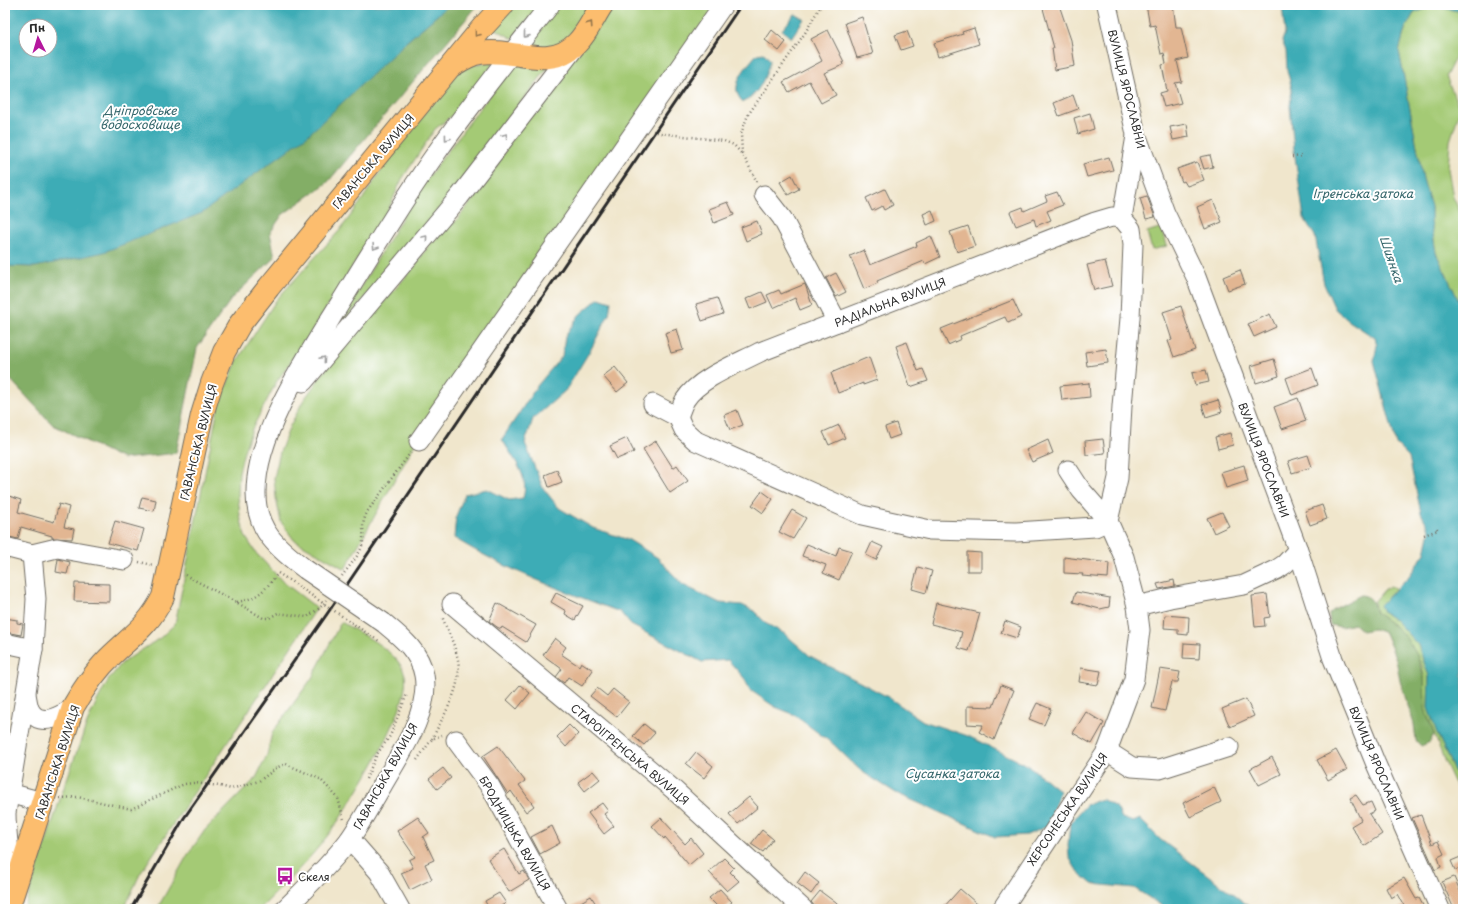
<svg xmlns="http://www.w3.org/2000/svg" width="1468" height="914" viewBox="0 0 1468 914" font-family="'Playpen Sans',sans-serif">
	<rect width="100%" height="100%" fill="#fff"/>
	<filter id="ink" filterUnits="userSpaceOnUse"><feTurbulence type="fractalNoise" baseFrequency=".025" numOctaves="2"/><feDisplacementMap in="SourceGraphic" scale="8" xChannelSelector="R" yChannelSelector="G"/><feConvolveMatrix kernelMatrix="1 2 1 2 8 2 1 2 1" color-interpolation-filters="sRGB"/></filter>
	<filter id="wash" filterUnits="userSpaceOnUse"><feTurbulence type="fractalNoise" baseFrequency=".012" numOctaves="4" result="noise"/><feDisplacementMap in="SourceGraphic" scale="16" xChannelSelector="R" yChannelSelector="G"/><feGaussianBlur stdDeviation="0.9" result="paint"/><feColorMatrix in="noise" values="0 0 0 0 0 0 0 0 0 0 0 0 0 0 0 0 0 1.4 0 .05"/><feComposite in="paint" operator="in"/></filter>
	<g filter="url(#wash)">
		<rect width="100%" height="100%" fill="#f0e6cc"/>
		<g fill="#a4ca75" stroke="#687a50">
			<path d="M513,5H540L513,39L494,28Z"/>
			<path d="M559,5H593L565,43L555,49L526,48Z"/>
			<path d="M610,5H718L576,209L538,251L511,300L420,435L345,569L294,540L281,522L276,498L274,478L280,452L290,426L303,401L324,372L415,266L429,245L457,220L491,176L510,142Z"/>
			<path d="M1434,6L1463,12V48H1460L1446,76L1460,110L1450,141L1448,169L1453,197L1463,218V310L1436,253L1431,222V207L1423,179L1399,51L1405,29L1414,13Z"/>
			<path d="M495,61L458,111L435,129L402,179L389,208L309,336L277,381L252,429L244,451L239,472L238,496L240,516L245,536L256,553L283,582L317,608L140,874L124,909H24L61,796L87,723L97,701L109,679L122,663L160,638L175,624L219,403L237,361L277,299L340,230L360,203L388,160L452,77L466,66Z"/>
			<path d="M514,63L550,65L434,215L329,340L420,188Z"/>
			<path d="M1162,227L1167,246L1152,250L1147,232Z"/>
			<path d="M1390,586L1396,588L1381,606L1383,612L1395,620L1418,645L1429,676L1428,708L1437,733L1463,791V801L1444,760L1425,709L1424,677L1422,666L1416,655L1397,628L1376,613L1374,602L1384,590Z"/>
			<path d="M341,622C361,634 399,651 405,675C412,708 349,808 328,835C308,862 283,885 260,909H157L187,856L205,830L256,778L267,755L272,733L312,678Z"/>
		</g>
		<g fill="#83ae66" stroke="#576c48">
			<path d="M449,5H478L327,183L282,215L270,233L275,257L232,298L197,348L176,453L123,459L53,425L10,379L5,377V266L35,267L406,42Z"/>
			<path d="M1361,595C1374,597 1372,603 1376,613L1397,628L1408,640L1417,655L1424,677L1425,709L1434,734L1430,742L1421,746L1416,741L1414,724L1400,681L1396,659L1385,633L1374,629L1362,631L1354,624L1341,627L1330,625L1329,614L1336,608Z"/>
		</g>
		<g fill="#3cacb6" stroke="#346c70" fill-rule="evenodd">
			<path d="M5,5H449L406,42L307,136L202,213L104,252L35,267L5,266ZM26,26H50V50H26Z"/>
			<path d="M1282,5H1463V12L1434,6L1414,13L1405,29L1399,51L1423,179L1431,207V222L1436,253L1463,310V790L1437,733L1428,708L1429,676L1418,645L1395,620L1383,612L1380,605L1409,576L1425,553L1430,530L1421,513L1409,457L1396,444L1374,361L1377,345L1375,338L1349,321L1335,309L1324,284L1315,236L1304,218L1294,150L1290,106L1292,89L1287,70L1286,51L1282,41L1285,33Z"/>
			<path d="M795,14L804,19L791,38L782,30Z"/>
			<path d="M764,53L770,60C767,75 758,96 743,102C727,87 746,67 757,54Z"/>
			<path d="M599,298L611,302L609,314L591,349L566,390L533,419L525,443L543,488L559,508L593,528L629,540L658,558L683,585L720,603L742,605L754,611L767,624L785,634L810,656L888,697L923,721L968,736L1029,766L1060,791L1048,826L1027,835L995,837L896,793L861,771L833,744L793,714L775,707L750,690L744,678L728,660L702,662L631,625L620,612C563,591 506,570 454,538L456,516L465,494L487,489L509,500L523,498C530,475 512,458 502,439L537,386L562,356L565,337L579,315Z"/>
			<path d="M1102,799L1117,808L1122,818L1133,822L1140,819L1161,840L1253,909H1167L1134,888L1092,884L1077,871L1069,857L1068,845L1070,823L1086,805Z"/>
		</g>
		<g id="blocks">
			<g fill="#e2b692">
				<path d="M1042,5H1059L1071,40L1075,66L1055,70L1052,48H1054Z"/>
				<path d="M1146,5H1173L1176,27H1181L1188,58L1177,61L1182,82L1175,83L1181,103L1164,107L1160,93L1167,91L1162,65L1166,64L1164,53L1161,54L1155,25L1150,26Z"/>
				<path d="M862,17L873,54L857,58L845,23Z"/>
				<path d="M974,28L979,44L938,57L934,43L963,34L962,32Z"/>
				<path d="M772,30L786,42L779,51L765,40Z"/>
				<path d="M828,30L844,62H842L843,65L824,73L836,95L821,103L809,81L789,92L783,82L822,61L811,39Z"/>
				<path d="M907,31L913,46L901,50L895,35Z"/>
				<path d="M1073,95L1078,109L1059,116L1054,103Z"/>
				<path d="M1090,113L1094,129L1078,134L1074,118Z"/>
				<path d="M1187,124L1189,137L1173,140L1170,127Z"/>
				<path d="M1210,155L1213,167L1204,169L1200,157Z"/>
				<path d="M1109,157L1113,170L1087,177L1083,164Z"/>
				<path d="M1197,162L1204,180L1187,186L1184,181L1182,182L1177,169Z"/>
				<path d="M792,175L799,189L788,195L780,182Z"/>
				<path d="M885,189L893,205L884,210L882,206L872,211L866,198Z"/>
				<path d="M1057,192L1063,205L1047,211L1051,220L1036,226L1034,219L1016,226L1010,212L1023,207L1024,211L1047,201L1045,196Z"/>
				<path d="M1147,196L1155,217L1146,219L1140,198Z"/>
				<path d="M1213,200L1222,222L1205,229L1197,207Z"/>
				<path d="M728,202L734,215L714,223L709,209Z"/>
				<path d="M932,210L936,221L927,225L923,214Z"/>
				<path d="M757,221L762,234L746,241L741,227Z"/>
				<path d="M968,226L975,246L957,252L950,232Z"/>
				<path d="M931,236L940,257L925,264L924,261L877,281L878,283L864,289L850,256L864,250L870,265L917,246L916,243Z"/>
				<path d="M1105,261L1112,286L1094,290L1087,265Z"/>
				<path d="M1240,270L1245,284L1228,290L1223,277Z"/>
				<path d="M836,273L846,292L836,297L826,278Z"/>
				<path d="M805,284L812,305L800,310L795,298L773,308L767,295L779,290L781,294Z"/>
				<path d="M762,292L767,302L750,309L746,299Z"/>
				<path d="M717,298L723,314L702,321L696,304Z"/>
				<path d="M1013,300L1021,317L1008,323L1005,317L960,336L961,339L948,345L941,329Z"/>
				<path d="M1181,306L1195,350L1174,357L1168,341L1172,340L1163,312Z"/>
				<path d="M1270,314L1276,327L1254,337L1248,324Z"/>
				<path d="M677,329L683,350L671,353L665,333Z"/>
				<path d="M907,342L918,371L923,369L928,381L910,387L896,346Z"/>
				<path d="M1106,349L1108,363L1087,366L1085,352Z"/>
				<path d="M869,357L877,380L863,385V383L838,393L831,373Z"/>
				<path d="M1274,359L1279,376L1256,383L1251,366Z"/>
				<path d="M615,367L628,383L617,392L603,376Z"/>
				<path d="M1312,368L1318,385L1292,395L1286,378Z"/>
				<path d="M1206,370L1209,382L1195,385L1192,373Z"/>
				<path d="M1089,383L1090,397L1062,400L1060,386Z"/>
				<path d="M1298,398L1306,421L1282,429L1274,407Z"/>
				<path d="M1218,400L1222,412L1206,417L1202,405Z"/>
				<path d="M737,410L743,425L730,430L724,415Z"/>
				<path d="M896,423L900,435L889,439L885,427Z"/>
				<path d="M839,425L845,438L829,445L823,432Z"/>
				<path d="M1230,433L1233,445L1218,449L1215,437Z"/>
				<path d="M627,438L634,452L617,459L610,446Z"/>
				<path d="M1103,439L1105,453L1086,455L1085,441Z"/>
				<path d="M1048,440L1053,453L1032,462L1026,450Z"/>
				<path d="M656,441L673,468L677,465L688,481L670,493L643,449Z"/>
				<path d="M1308,455L1312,467L1292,473L1288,461Z"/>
				<path d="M1244,465L1248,481L1226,488L1221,472Z"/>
				<path d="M557,470L562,482L549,487L545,475Z"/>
				<path d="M762,491L773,499L763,513L752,505Z"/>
				<path d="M9,496L21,500L18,512L54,522L59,504L69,507L64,527L74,529L72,539L52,538V536L21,527L18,539L5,536V512Z"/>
				<path d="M142,497L156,500L154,511L139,508Z"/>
				<path d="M1322,505L1327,519L1310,525L1305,511Z"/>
				<path d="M792,510L806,518L793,539L779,532Z"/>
				<path d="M1222,512L1229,526L1214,533L1207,518Z"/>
				<path d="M115,521L144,529L138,551L108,543Z"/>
				<path d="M872,542L883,547L876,560L866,555Z"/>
				<path d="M807,544L836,556L839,547L852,551L839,580L823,573L826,565L802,556Z"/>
				<path d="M967,552L981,553V571H967Z"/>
				<path d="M1064,557L1109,563L1108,578L1082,576L1083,574L1064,573Z"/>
				<path d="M58,559L70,562L67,574L56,572Z"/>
				<path d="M918,567L932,571L926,593L912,589Z"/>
				<path d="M1174,580L1175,586L1159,589L1157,584Z"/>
				<path d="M75,583L109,584V602L74,601Z"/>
				<path d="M1076,592L1110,598L1109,607L1100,609L1073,602Z"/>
				<path d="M556,593L583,606L575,620L565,614L566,611L551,602Z"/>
				<path d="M1267,594L1270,617L1264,618L1265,626L1255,627L1252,596Z"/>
				<path d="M497,603L536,625L526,642L502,627L501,629L497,627L489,621Z"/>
				<path d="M936,603L980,613L969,651L958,648L962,632L931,624Z"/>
				<path d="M1165,615L1189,617L1188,635L1178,634V629L1164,628Z"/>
				<path d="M5,618L17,620V623L23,624L21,635L5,632Z"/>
				<path d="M1005,621L1021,627L1017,638L1001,633Z"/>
				<path d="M555,638L566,647L561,654L579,666L581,662L593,670L582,686L568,677L564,683L556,677L562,669L543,655Z"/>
				<path d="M1184,643L1200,644L1199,659L1183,658Z"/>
				<path d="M1081,668L1101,671L1098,685L1079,682Z"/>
				<path d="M1160,669L1180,672L1178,682H1172L1165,711L1152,708Z"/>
				<path d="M520,685L530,693L517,709L507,700Z"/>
				<path d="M1001,685L1014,690L994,740L979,732L983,725L967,724V706L993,707Z"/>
				<path d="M597,688L607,696L613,689L629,702L617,717L590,696Z"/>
				<path d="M1246,699L1254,716L1230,727L1222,709Z"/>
				<path d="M1037,703L1051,709L1044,725L1029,719Z"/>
				<path d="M1086,712L1104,723L1092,744L1073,733Z"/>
				<path d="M644,724L655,733L644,745L633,736Z"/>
				<path d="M569,725L578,734L566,747L557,737Z"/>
				<path d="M498,746L525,781L519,785L534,806L526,812L511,791L508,794L483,756Z"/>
				<path d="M1336,750L1347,770L1328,780L1317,760Z"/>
				<path d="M696,752L713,766L704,778L686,764Z"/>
				<path d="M1272,757L1281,774L1259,785L1250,769Z"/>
				<path d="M443,768L451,778L437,789L429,779Z"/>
				<path d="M593,771L600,779L585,791L578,782Z"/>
				<path d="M1214,787L1221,802L1190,817L1183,803Z"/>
				<path d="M1356,795L1363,805L1371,802L1375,811L1369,814L1382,834L1364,846L1351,826L1361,820L1350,798Z"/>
				<path d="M749,797L758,807L738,824L729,814Z"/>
				<path d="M602,803L608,811L604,814L614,826L604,834L588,813Z"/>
				<path d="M1421,815L1432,844L1438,841L1444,854L1438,857L1441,867L1435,870L1412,818Z"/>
				<path d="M418,817L429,833L423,837L434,860L425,864L432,879L410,890L401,873L413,868L409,860L415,857L397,831Z"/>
				<path d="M661,818L685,844L691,838L703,853L689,865L665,837L664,839L652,826Z"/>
				<path d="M552,826L560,843L540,854L531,837Z"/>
				<path d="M762,830L773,839L763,852L751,844Z"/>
				<path d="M504,849L519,874L524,871L529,880L509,892L488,859Z"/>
				<path d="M1463,856V867L1455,870L1451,861Z"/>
				<path d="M724,858L734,868L730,872L739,881L727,891L709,872Z"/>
				<path d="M805,872L819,883L811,894L797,883Z"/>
				<path d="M1454,877L1463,898V909H1454L1442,882Z"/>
				<path d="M1404,878L1416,899L1419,898L1425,909H1397L1404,905L1398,894L1391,898L1386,888Z"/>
				<path d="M720,889L732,902L724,909H720L709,898Z"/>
				<path d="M960,889L983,909H942Z"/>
				<path d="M820,891L844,909H817L811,902Z"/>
				<path d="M499,893L506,903L496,909H489L485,901Z"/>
				<path d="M591,896L599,909H569Z"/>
			</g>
		</g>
	</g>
	<g filter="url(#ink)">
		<use href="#blocks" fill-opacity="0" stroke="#706c63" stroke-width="1"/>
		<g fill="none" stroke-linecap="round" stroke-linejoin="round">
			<g stroke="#706c63" stroke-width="21">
				<g id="minor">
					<path d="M1107,5L1136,134L1165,213L1196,277L1298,550L1333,659L1375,762L1440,909"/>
					<path d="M764,195L782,218L837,322"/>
					<path d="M303,382L460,196L575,47"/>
					<path d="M653,404L678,417L684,430L696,441L862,515L930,530L1016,532L1095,527L1108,521"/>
					<path d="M678,417C680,412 682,405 685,400C699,378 737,364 760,352L1095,222L1112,217L1122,218"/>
					<path d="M419,441L723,5"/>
					<path d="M1108,521L1118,478L1122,406L1130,318L1133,244L1131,229L1122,218L1136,136"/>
					<path d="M5,547L32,554L57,548L124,560"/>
					<path d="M305,569C278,548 256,531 256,494C255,434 308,355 339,305C371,253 402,201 437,152C473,101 512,53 550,5"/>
					<path d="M452,604L674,790L803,909"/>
					<path d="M1137,606L1170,598L1244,585L1276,570L1285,564L1298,550"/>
					<path d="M5,643L33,649"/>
					<path d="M26,694C27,699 28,708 31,712C41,728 63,715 73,707"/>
					<path d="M456,740L490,786L558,909"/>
					<path d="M1107,751L1132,767L1160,769L1229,747"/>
					<path d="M5,792L42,802"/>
					<path d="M350,839L379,872L400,909"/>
					<path d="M11,893C13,866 6,840 6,813L33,649L36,599L32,554"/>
					<path d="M285,909C307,887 330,865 349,840C361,823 371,804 382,786C399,756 431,711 424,675C420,652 401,637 384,623"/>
					<path d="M1002,909L1107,751L1134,679L1140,630L1137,606L1124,557L1108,521L1081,490L1068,470"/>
				</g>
			</g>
			<g stroke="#706c63" stroke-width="24">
				<g id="major">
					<path d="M455,64C463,59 471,54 480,53C513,47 549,72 577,43C587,33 594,17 602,5"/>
					<path d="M8,909L73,707C84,688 96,670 112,655C134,634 149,625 163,597L202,415L212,383L224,352L240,324L269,287L482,28L503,5"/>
				</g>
			</g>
			<g stroke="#706c63" stroke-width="2.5" stroke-dasharray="1 3" stroke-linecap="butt">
				<path d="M653,131L660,133L724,141L734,145L741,153"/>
				<path d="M1292,157L1304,156"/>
				<path d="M757,182L742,153L741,134L748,115L805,33L821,5"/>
				<path d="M1424,535L1438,530L1436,527"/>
				<path d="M139,562L153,565"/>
				<path d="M185,575L236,602L263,618H269L278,613L307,617L320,608L326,600"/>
				<path d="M342,576C349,566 363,552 363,540C364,526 361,526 367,512L411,452"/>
				<path d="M237,602C259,598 265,590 278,573L295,584"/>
				<path d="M374,638L381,642"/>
				<path d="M432,739C443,716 463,687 458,660C455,644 447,631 442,616"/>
				<path d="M417,760L432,739L442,735"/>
				<path d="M366,779L377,754L390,736L407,694"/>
				<path d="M60,798L78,797L131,809L184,784L194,783L220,786L231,789L259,781L278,767L286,764L320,779L338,798L344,820"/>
			</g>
			<use href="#minor" stroke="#fff" stroke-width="19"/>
			<use href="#major" stroke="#fcbd6e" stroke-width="22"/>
			<path stroke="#2b2b2b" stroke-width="3" d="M131,909L184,818L327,614L741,5"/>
			<g stroke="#706c63" stroke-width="21" stroke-linecap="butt">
				<path id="minor-bridge" d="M305,569L384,623"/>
			</g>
			<path stroke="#706c63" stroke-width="2.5" stroke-dasharray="1 3" stroke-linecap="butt" d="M295,584L374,638"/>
			<use href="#minor-bridge" stroke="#fff" stroke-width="19"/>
		</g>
		<defs><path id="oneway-chevron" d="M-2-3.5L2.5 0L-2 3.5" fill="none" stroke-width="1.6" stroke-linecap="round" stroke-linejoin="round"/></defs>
		<g stroke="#94744c">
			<use href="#oneway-chevron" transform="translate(590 24) rotate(-56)"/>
			<use href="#oneway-chevron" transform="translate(477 34) rotate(128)"/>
		</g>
		<g stroke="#a0a0a0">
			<use href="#oneway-chevron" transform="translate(526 35) rotate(129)"/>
			<use href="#oneway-chevron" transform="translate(505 136) rotate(-53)"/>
			<use href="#oneway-chevron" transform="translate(447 138) rotate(127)"/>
			<use href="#oneway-chevron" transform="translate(425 238) rotate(-50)"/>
			<use href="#oneway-chevron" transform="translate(375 247) rotate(122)"/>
			<use href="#oneway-chevron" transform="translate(323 359) rotate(-49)"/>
		</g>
	</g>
	<defs>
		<g id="bus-bare" transform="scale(1.38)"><path d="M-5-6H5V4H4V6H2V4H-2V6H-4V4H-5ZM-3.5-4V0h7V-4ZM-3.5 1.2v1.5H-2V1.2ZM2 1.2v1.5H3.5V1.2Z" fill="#b5179e" stroke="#fff" stroke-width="2.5" paint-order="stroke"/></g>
	</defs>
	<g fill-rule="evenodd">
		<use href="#bus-bare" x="285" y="876"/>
	</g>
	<g text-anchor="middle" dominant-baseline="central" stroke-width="4" stroke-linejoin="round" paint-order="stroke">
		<g font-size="11" fill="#2b2b2b" stroke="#fff">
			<text transform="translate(1127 89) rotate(76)">ВУЛИЦЯ ЯРОСЛАВНИ</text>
			<text transform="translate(373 161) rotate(-50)">ГАВАНСЬКА ВУЛИЦЯ</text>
			<text transform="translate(890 302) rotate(-21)">РАДІАЛЬНА ВУЛИЦЯ</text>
			<text transform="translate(198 442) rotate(-76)">ГАВАНСЬКА ВУЛИЦЯ</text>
			<text transform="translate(1264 460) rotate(69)">ВУЛИЦЯ ЯРОСЛАВНИ</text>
			<text transform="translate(630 754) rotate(40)">СТАРОІГРЕНСЬКА ВУЛИЦЯ</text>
			<text transform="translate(57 762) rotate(-72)">ГАВАНСЬКА ВУЛИЦЯ</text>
			<text transform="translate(1377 763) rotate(67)">ВУЛИЦЯ ЯРОСЛАВНИ</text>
			<text transform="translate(385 776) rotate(-61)">ГАВАНСЬКА ВУЛИЦЯ</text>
			<text transform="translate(1067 809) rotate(-56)">ХЕРСОНЕСЬКА ВУЛИЦЯ</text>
			<text transform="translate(515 833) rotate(60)">БРОДНИЦЬКА ВУЛИЦЯ</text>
		</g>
		<g font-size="11" fill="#2b2b2b" stroke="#fff" text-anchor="start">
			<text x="298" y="876">Скеля</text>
		</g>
		<g font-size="12" font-style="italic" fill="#33656a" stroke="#fff">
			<text x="140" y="110">Дніпровське<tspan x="140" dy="14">водосховище</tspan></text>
			<text x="1363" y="193">Ігренська затока</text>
			<text transform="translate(1392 259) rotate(71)">Шиянка</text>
			<text x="952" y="773">Сусанка затока</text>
		</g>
	</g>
	<rect width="1468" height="914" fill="none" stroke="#fff" stroke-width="20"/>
	<g transform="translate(38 38) rotate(355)"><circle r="19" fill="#ffffff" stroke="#aaaaaa"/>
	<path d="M0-3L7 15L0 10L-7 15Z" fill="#b5179e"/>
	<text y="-6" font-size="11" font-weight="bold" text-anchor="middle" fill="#2b2b2b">Пн</text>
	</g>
</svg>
